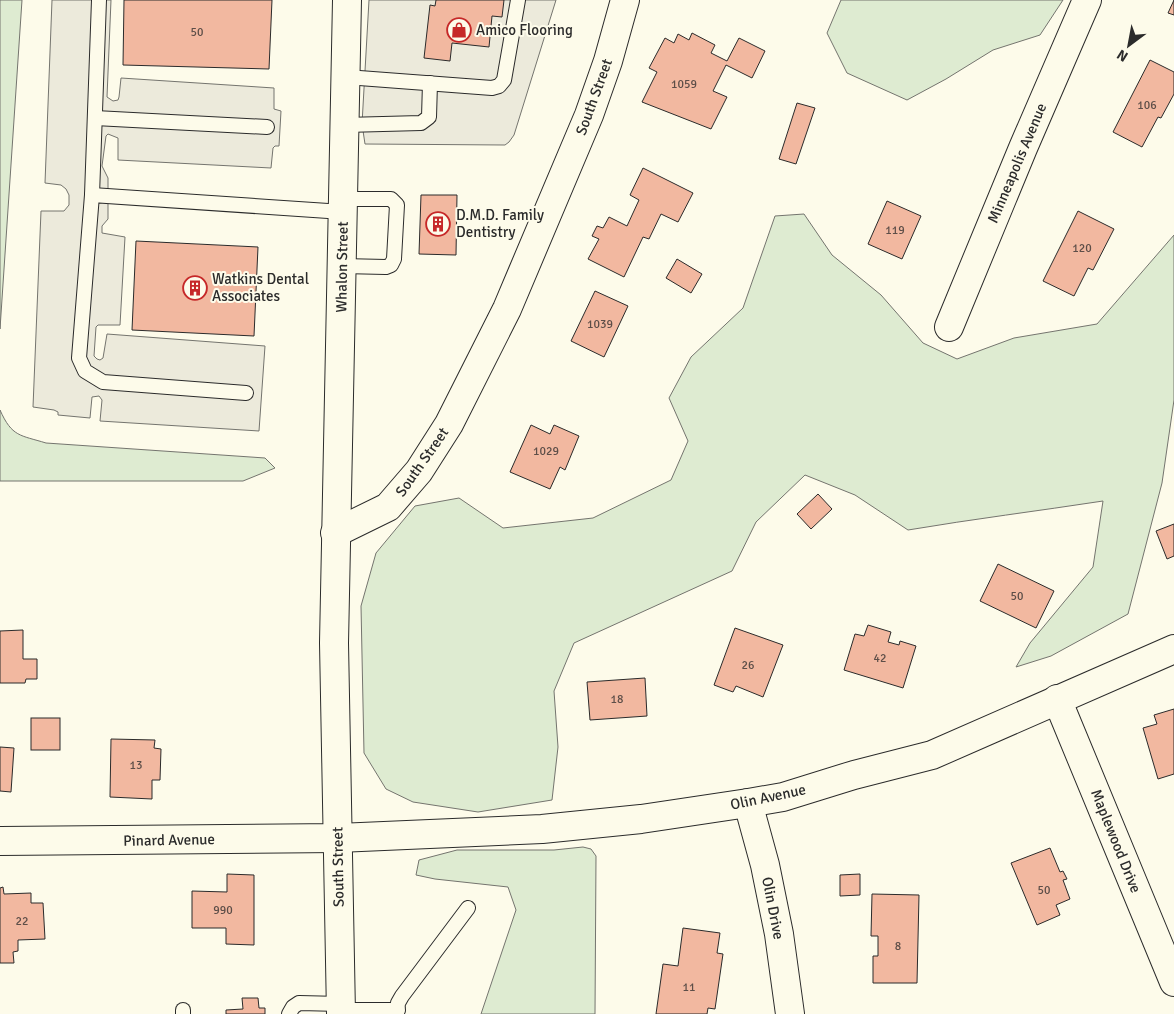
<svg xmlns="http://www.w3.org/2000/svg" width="1174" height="1014" viewBox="0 0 1174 1014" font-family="Signika,sans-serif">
	<rect width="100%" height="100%" fill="#fdfbea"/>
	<g fill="#deebd1" stroke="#74746e">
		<path d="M0,0H22L0,329Z"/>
		<path d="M841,0H1063L1040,35L993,50L946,79L907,100L847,73L827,33Z"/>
		<path d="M804,214L832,255L881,295L923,343L957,359L1014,338L1097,324L1174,235V400L1162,483L1128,614L1051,656L1016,667L1030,643L1093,567L1103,501C1038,511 973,519 908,530L855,495L805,475L756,522L732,571L574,643L554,691L558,747L552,800L478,812L413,802L386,789L364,753L361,606L376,553L415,506L459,498L503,528L593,518L671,480L688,441L669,398L691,357L743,308L775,216Z"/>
		<path d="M0,410C12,437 20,435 46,443L265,458L275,468L243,481H0Z"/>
		<path d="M583,847L591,849L596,856L595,1014H481L516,910L508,887L435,879L416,875L419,860L457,850H554Z"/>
	</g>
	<g fill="#eceadb" stroke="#74746e">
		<path d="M52,0H111L107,97L113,101L118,100L119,97L121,78L274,88V109L281,111L279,146H275L273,148L271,168L118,160V138L108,134L106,136L102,166L108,178V219L102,226V233L125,237L120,325H98L96,327L94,356L97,359L100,360L103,358L107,334L265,346L259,431L100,421L102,400L99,396L92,397L90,418L58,415V412L54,410L33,407L41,211H64L69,205V195L66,189L61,185L45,183Z"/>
		<path d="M369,0H556L514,135L509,142L505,145L365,144L362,124Z"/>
	</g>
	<g fill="#f2b8a0" stroke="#2b2b2b">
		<path d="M124,0H272L269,69L123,65Z"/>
		<path d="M436,0H504L502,17L492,16L489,47L452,43L450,61L424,58L430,5L435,6Z"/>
		<path d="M1174,0V15L1168,13Z"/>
		<path d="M692,33L715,45L711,53L727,61L739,38L765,51L752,78L726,65L713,91L727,97L711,129L642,102L657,72L649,68L665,38L674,43L678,34L689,40Z"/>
		<path d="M1150,60L1174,72V94L1161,118L1158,117L1142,147L1113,132Z"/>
		<path d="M797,103L815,108L796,164L779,159Z"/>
		<path d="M643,168L693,193L678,222L661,214L649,239L643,237L624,277L588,259L599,239L592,236L597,226L603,228L609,217L627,226L639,200L630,195Z"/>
		<path d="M421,195H457L456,255L419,254Z"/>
		<path d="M887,201L921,216L902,259L868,244Z"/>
		<path d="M1078,211L1114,229L1093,270L1088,268L1074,296L1043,281Z"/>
		<path d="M136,241L258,247L254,336L132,330Z"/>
		<path d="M677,259L702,274L691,293L666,278Z"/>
		<path d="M595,291L628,306L604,357L571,341Z"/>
		<path d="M531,425L550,434L554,425L579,436L565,470L560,467L550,489L510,472Z"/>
		<path d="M818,494L832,509L811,529L797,514Z"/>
		<path d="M1174,524V556L1167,559L1156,531Z"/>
		<path d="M998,564L1054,591L1036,628L980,601Z"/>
		<path d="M868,625L891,632L888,642L899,645L900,641L916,646L903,688L844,670L855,634L864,636Z"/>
		<path d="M735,628L783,645L763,697L736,686L733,692L714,685Z"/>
		<path d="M23,630V659H37V679H26L25,683H0V631Z"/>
		<path d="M645,678L647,716L590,720L587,682Z"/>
		<path d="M1174,709V774L1158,779L1143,728L1157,724L1154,715Z"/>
		<rect x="31" y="718" width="29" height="32"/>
		<path d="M111,739L155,740L154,748L161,749L160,780H152V799L110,797Z"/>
		<path d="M0,747L14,748L11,792L0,791Z"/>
		<path d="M1050,848L1060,872L1063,871L1067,879L1063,880L1070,899L1056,905L1060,915L1037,925L1011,863Z"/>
		<path d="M227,874L254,875V945L226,944V928H192V891L227,892Z"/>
		<path d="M860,874V895L840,896V875Z"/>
		<path d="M3,887L4,894L31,893V903H43L45,939L18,940V951L13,952L14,963H0V888Z"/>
		<path d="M872,894L919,895L917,983H873V956H878V936H871Z"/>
		<path d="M683,928L720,933L717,953L723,954L715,1009L708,1008L707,1014H656L663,964L678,966Z"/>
		<path d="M242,998H258L259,1008H265V1014H226V1010L243,1009Z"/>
	</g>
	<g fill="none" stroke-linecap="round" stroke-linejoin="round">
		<g stroke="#2b2b2b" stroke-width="16">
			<g id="service">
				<path d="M346,77L492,88L499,86L504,80L518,0"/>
				<path d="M95,118L267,127"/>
				<path d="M345,125L421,123L429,117L430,83"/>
				<path d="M92,195L99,0"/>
				<path d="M342,266L386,267L391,265L394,259L397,205L391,199H343"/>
				<path d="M246,393L103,382L85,371L79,358L92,195L343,212"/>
				<path d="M183,1010V1014"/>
				<path d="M341,1010H398"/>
				<path d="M289,1014L293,1007L299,1003L341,1004"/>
				<path d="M397,1014L398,1003L402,996L468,908"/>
			</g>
		</g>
		<g stroke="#2b2b2b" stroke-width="30">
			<g id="minor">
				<path d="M949,327L1023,148L1087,0"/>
				<path d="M1057,699L1174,982"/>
				<path d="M748,803L765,865L779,934L790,1014"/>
				<path d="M0,841L338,838L542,829L641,819L748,803L783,797L854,775L932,755L1174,649"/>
			</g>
		</g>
		<g stroke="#2b2b2b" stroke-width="30">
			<path id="tertiary" d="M335,533L388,507L419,471L449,424L507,309L589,115L608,61L625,0"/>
		</g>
		<g stroke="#2b2b2b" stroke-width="30">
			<path id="secondary" d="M341,1014L334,643L347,0"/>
		</g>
		<use href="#service" stroke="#fdfbea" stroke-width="14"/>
		<use href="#minor" stroke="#fdfbea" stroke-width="28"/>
		<use href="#tertiary" stroke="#fdfbea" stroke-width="28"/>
		<use href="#secondary" stroke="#fdfbea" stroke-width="28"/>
	</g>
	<defs>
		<g id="shop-ring" transform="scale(1.25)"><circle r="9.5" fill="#fdfbea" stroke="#c62828" stroke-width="1.5"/><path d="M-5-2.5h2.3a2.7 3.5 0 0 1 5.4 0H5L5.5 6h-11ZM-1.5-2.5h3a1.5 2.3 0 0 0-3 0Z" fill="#c62828"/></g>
		<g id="building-ring" transform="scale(1.25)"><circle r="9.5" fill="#fdfbea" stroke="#c62828" stroke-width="1.5"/><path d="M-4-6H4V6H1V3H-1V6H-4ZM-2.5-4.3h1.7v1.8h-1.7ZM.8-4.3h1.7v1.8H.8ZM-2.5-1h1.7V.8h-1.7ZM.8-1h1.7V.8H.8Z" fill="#c62828"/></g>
	</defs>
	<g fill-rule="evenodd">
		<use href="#shop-ring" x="459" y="30"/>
		<use href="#building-ring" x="438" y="224"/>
		<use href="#building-ring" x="195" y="288"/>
	</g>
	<g text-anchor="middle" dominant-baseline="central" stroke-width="4" stroke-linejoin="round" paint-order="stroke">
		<g font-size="12" fill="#5d4e48">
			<text x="197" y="32">50</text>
			<text x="684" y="84">1059</text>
			<text x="1147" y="105">106</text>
			<text x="895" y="230">119</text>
			<text x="1082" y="248">120</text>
			<text x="600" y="324">1039</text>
			<text x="546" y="451">1029</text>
			<text x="1017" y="596">50</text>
			<text x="880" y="658">42</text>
			<text x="748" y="665">26</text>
			<text x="617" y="699">18</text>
			<text x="136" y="765">13</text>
			<text x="1044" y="890">50</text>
			<text x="223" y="910">990</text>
			<text x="22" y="921">22</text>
			<text x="898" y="946">8</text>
			<text x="689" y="987">11</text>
		</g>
		<g font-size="15" fill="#2b2b2b" stroke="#fdfbea" text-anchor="start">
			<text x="476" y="30">Amico Flooring</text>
			<text x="456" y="215">D.M.D. Family<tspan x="456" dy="17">Dentistry</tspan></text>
			<text x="212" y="279">Watkins Dental<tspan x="212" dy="17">Associates</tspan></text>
		</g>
		<g font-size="15" fill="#2b2b2b" stroke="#fdfbea">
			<text transform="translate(594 97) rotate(-70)">South Street</text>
			<text transform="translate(1017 163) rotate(-67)">Minneapolis Avenue</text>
			<text transform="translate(342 267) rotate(-89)">Whalon Street</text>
			<text transform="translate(422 462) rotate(-55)">South Street</text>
			<text transform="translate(768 797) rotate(-12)">Olin Avenue</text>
			<text transform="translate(169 840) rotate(-1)">Pinard Avenue</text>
			<text transform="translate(1116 841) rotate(68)">Maplewood Drive</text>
			<text transform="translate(338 867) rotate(-91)">South Street</text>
			<text transform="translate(773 908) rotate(79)">Olin Drive</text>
		</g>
	</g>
	<g transform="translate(1129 45) rotate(212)" stroke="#fdfbea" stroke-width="4" paint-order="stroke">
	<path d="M0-4L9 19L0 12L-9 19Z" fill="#2b2b2b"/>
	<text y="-8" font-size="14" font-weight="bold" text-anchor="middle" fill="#2b2b2b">N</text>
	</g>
</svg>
